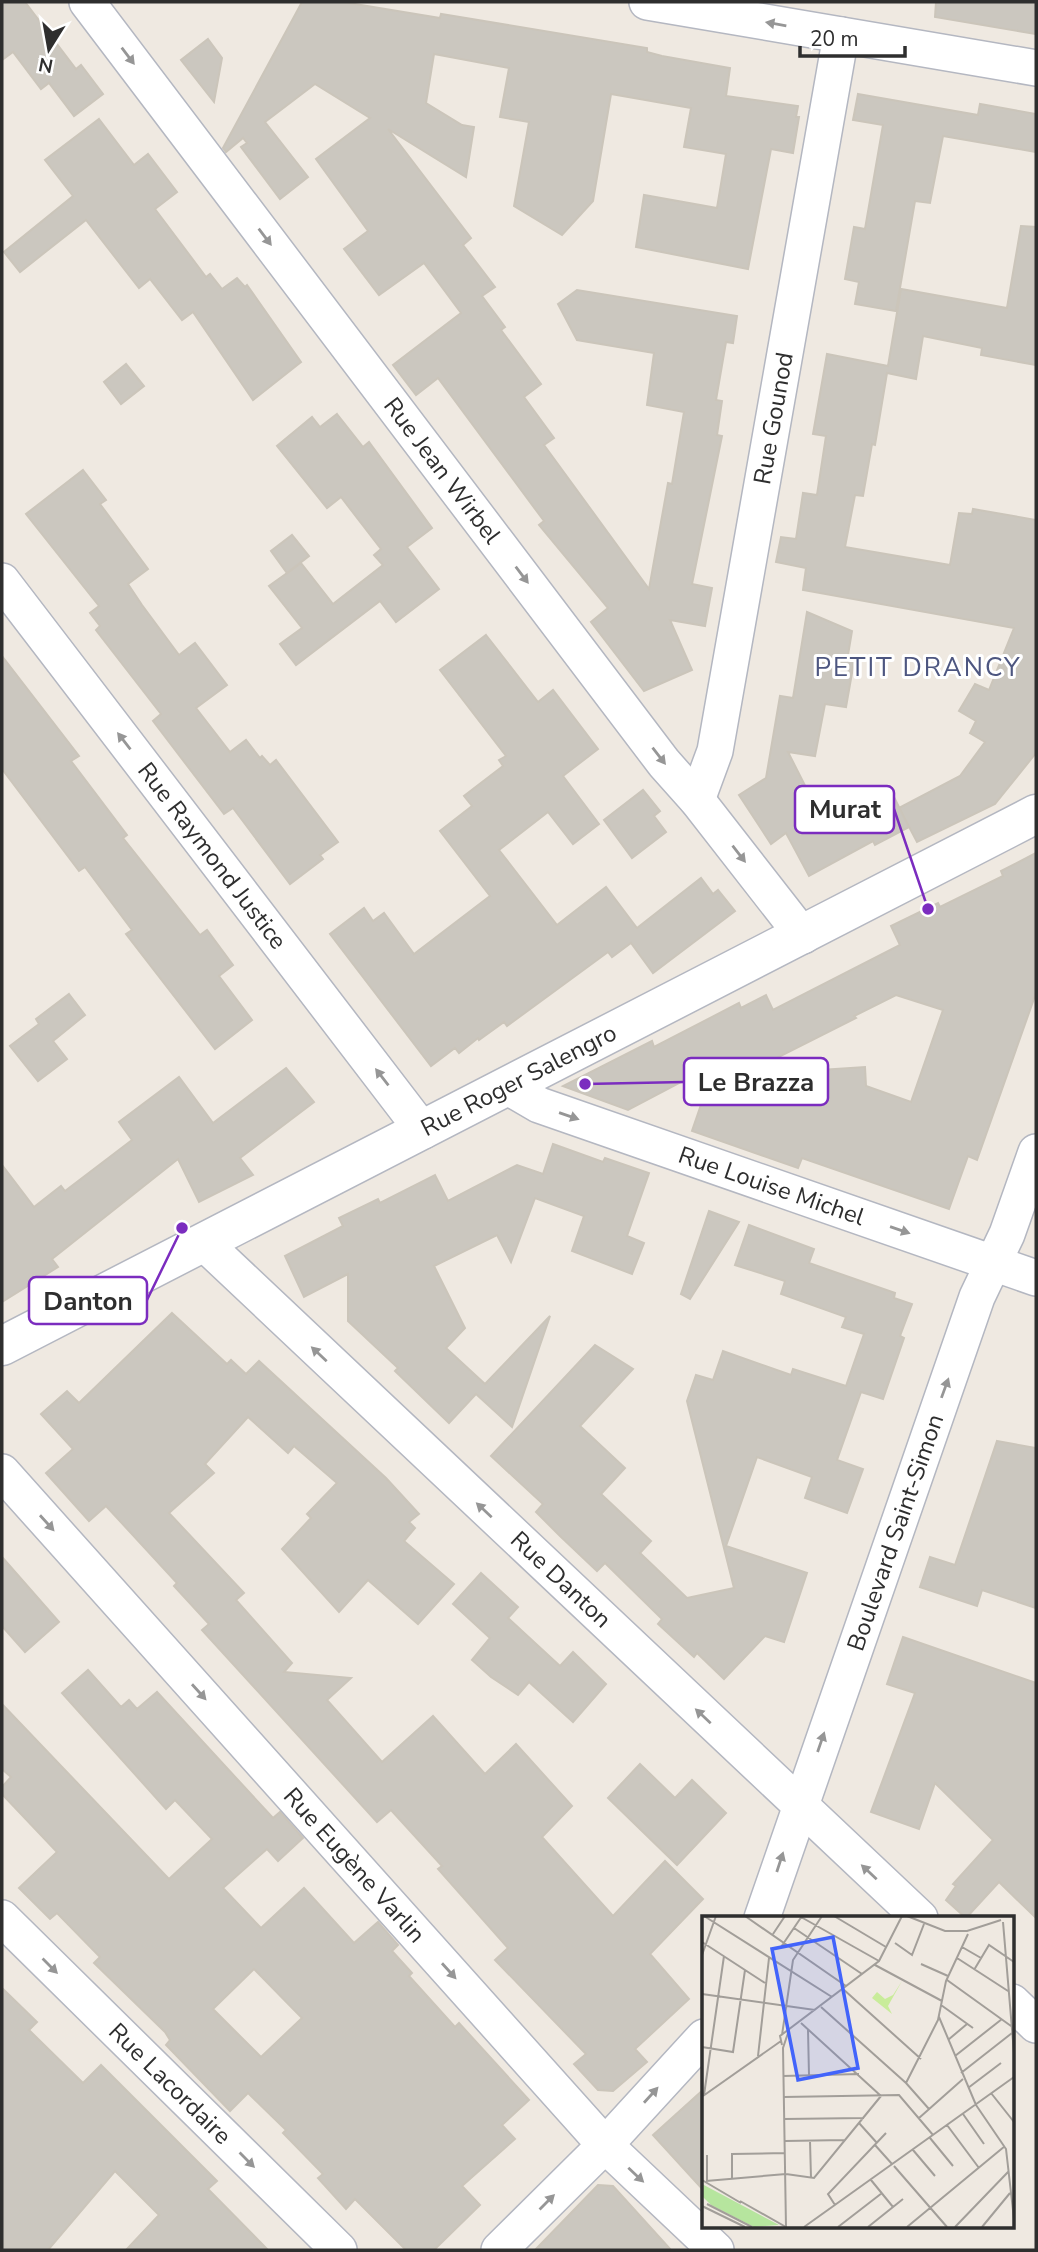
<svg xmlns="http://www.w3.org/2000/svg" width="1038" height="2252" viewBox="0 0 1038 2252" font-family="'Nunito Sans',sans-serif">
	<rect width="100%" height="100%" fill="#efe9e1"/>
	<g fill="#cbc7bf" stroke="#cbc5ba" stroke-width="2" fill-rule="evenodd">
		<path d="M2,2H25L76,69L81,65L103,94L74,116L49,83L41,89L13,52L2,60Z"/>
		<path d="M302,2H343L440,18L441,14L647,48V52L662,56L730,68L726,96L798,106L796,117H799L793,153L771,149L748,269L636,247L644,195L717,208L726,154L684,147L691,108L611,94L593,201L562,235L514,206L529,122L500,117L509,68L434,54L426,103L462,125L474,127L466,177L388,129L471,238L463,245L495,287L482,296L505,327L501,330L541,384L524,397L554,438L544,445L649,589L668,483L672,484L684,412L647,405L654,353L577,340L558,304L577,290L737,316L733,343L726,342L716,400L722,401L717,435L722,436L692,584L712,588L705,626L670,620L692,670L644,691L591,622L608,608L539,525L544,521L438,378L416,395L393,365L461,313L424,263L379,295L344,249L368,231L316,159L370,118L315,84L265,122L308,177L280,199L241,147L247,143L243,138L226,152L223,148Z"/>
		<path d="M936,2H1036V34L935,17Z"/>
		<path d="M208,39L222,58L214,102L181,60Z"/>
		<path d="M858,94L978,115L980,104L1036,114V152L943,136L930,203L915,201L896,311L855,304L859,282L845,279L854,227L865,229L883,125L853,120Z"/>
		<path d="M99,119L134,165L148,154L177,192L155,209L206,277L210,274L222,289L237,278L245,287L247,285L301,362L253,400L193,312L182,320L150,279L139,288L86,220L20,272L4,252L73,196L45,160Z"/>
		<path d="M1021,226L1036,227V365L981,355L982,348L923,336L916,379L887,373L875,445L872,444L863,496L855,495L845,547L950,565L959,513L972,514L973,509L1036,520V753L995,804L917,842L899,808L960,776L985,742L970,733L976,721L959,711L975,684L989,690L1014,628L803,590L806,568L776,562L781,537L796,539L803,493L817,495L826,436L813,434L827,354L888,366L901,289L1007,308Z"/>
		<path d="M126,364L144,386L121,404L104,382Z"/>
		<path d="M337,414L363,447L369,442L432,528L407,547L439,589L396,622L380,601L296,665L280,644L302,628L269,586L301,563L333,604L383,565L374,555L381,549L341,497L327,508L277,446L312,417L320,427Z"/>
		<path d="M83,470L106,500L100,504L148,569L128,584L142,605L179,655L195,643L227,685L196,708L230,752L246,740L260,758L262,756L270,765L276,760L338,842L320,855L323,859L290,884L233,808L224,814L153,721L161,714L96,630L100,626L90,613L99,606L26,514Z"/>
		<path d="M292,535L309,556L287,573L271,551Z"/>
		<path d="M807,612L852,631L848,655L855,656L846,707L825,704L815,756L788,752L825,825L891,791L909,827L875,845L873,841L809,876L786,833L771,844L739,795L766,778L780,696L793,698Z"/>
		<path d="M486,635L538,702L553,690L598,749L563,776L599,824L573,844L548,812L499,850L557,925L606,887L637,928L701,878L713,894L718,890L735,911L653,973L631,943L612,957L608,952L507,1026L504,1022L479,1040L478,1038L459,1053L455,1048L431,1066L330,934L364,908L373,921L384,913L414,954L490,896L440,831L472,806L464,796L503,766L499,760L506,756L440,670Z"/>
		<path d="M2,656L79,756L71,761L127,835L123,838L200,935L207,930L233,965L219,976L252,1020L215,1049L126,934L132,930L85,867L79,871L2,769Z"/>
		<path d="M643,790L660,811L654,816L666,832L632,858L604,820Z"/>
		<path d="M1036,853V993L977,1160L968,1156L949,1209L802,1158L798,1168L692,1131L715,1064L628,1110L563,1086L652,1041L654,1047L739,1003L741,1008L766,995L773,1010L900,945L891,926L938,903L940,907L1003,876L1001,871ZM896,995L943,1010L911,1102L866,1086L865,1067L743,1075L856,1018L854,1016Z"/>
		<path d="M69,994L85,1015L53,1041L67,1059L38,1081L10,1046L39,1024L36,1019Z"/>
		<path d="M286,1068L314,1102L240,1158L253,1175L199,1202L178,1159L52,1259L58,1267L2,1302V1165L34,1207L61,1186L65,1191L132,1140L119,1122L179,1077L213,1123Z"/>
		<path d="M553,1144L603,1162L605,1158L649,1173L627,1236L644,1243L632,1274L572,1251L584,1216L535,1198L511,1262L497,1235L434,1266L465,1328L446,1348L485,1384L550,1316L512,1427L476,1394L449,1423L395,1371L398,1368L348,1321V1274L304,1297L285,1256L343,1226L339,1218L378,1199L380,1203L435,1175L448,1201L517,1165L543,1174Z"/>
		<path d="M709,1211L739,1222L690,1299L681,1294Z"/>
		<path d="M749,1225L814,1249L809,1263L895,1293L894,1298L912,1304L900,1336L904,1338L883,1399L861,1392L837,1460L863,1469L847,1513L805,1498L812,1477L757,1457L726,1546L807,1573L784,1642L765,1636L724,1679L697,1653L694,1657L658,1624L662,1619L605,1563L597,1571L560,1536L536,1512L543,1504L491,1456L595,1345L633,1369L580,1426L625,1468L601,1494L651,1541L640,1553L687,1598L734,1588L687,1401L696,1375L713,1380L723,1351L791,1375L793,1369L846,1386L864,1334L842,1327L846,1317L781,1294L785,1281L735,1265Z"/>
		<path d="M172,1313L227,1364L231,1360L246,1374L259,1361L386,1478L419,1514L409,1522L415,1528L404,1541L454,1584L418,1624L368,1580L339,1612L282,1549L311,1518L307,1514L337,1483L294,1446L288,1453L248,1417L205,1464L214,1473L169,1513L244,1593L236,1600L292,1663L284,1672L351,1678L327,1700L382,1762L433,1716L485,1774L516,1744L572,1806L542,1837L613,1916L665,1861L703,1899L650,1954L689,1999L635,2049L647,2062L613,2091L598,2090L574,2064L586,2054L495,1960L508,1948L438,1869L442,1866L391,1810L377,1822L202,1630L209,1624L174,1586L177,1583L106,1506L89,1521L46,1473L73,1449L41,1414L67,1391L79,1403Z"/>
		<path d="M997,1441L1036,1448V1608L982,1590L977,1606L920,1587L930,1557L955,1565Z"/>
		<path d="M2,1557L59,1622L25,1652L2,1626Z"/>
		<path d="M481,1573L518,1607L508,1618L560,1666L573,1652L606,1684L573,1722L529,1682L518,1695L491,1677L472,1660L490,1638L453,1604Z"/>
		<path d="M903,1637L1036,1683V1918L999,1882L966,1918L946,1900L956,1886L953,1884L993,1840L935,1783L919,1829L871,1812L915,1693L887,1684Z"/>
		<path d="M88,1670L121,1707L129,1700L137,1709L157,1692L273,1818L280,1812L303,1838L278,1861L267,1849L223,1888L261,1928L304,1888L354,1943L378,1922L398,1945L392,1951L412,1973L409,1976L455,2027L459,2023L529,2100L502,2125L515,2139L462,2186L480,2205L434,2250H406L355,2199L346,2209L318,2178L323,2174L283,2133L286,2130L248,2093L230,2111L166,2045L170,2040L165,2032L94,1963L100,1957L57,1913L50,1919L19,1888L57,1852L2,1794V1787L11,1777L2,1769V1704L169,1879L212,1839L175,1800L166,1809L62,1693ZM254,1969L302,2018L261,2057L213,2009Z"/>
		<path d="M640,1764L675,1798L692,1780L726,1813L677,1865L608,1798Z"/>
		<path d="M2,1988L37,2022L29,2030L83,2083L101,2065L217,2181L208,2189L268,2250H126L159,2215L115,2171L48,2250H2Z"/>
		<path d="M704,2089V2191L653,2135Z"/>
		<path d="M598,2185L613,2186L671,2250H535Z"/>
	</g>
	<g fill="none" stroke-linecap="round" stroke-linejoin="round">
		<g stroke="#b4b7c1" stroke-width="38">
			<g id="street">
				<path id="s1" d="M87,2L664,763L697,800L803,936"/>
				<path d="M647,2L1036,68"/>
				<path id="s2" d="M2,581L423,1131"/>
				<path id="s3" d="M697,800L715,751L841,35"/>
				<path id="s4" d="M508,1087L539,1105L1036,1278"/>
				<path id="s5" d="M203,1242L920,1918"/>
				<path id="s6" d="M2,1472L605,2145L716,2250"/>
				<path id="s7" d="M2,1918L339,2250"/>
				<path id="s8" d="M762,1918L977,1297L1007,1234L1036,1152"/>
				<path d="M1012,2002L1036,2025"/>
				<path d="M499,2250L605,2145L704,2037"/>
			</g>
		</g>
		<g stroke="#b4b7c1" stroke-width="41">
			<g id="secondary">
				<path id="s9" d="M2,1346L1036,814"/>
			</g>
		</g>
		<use href="#street" stroke="#fff" stroke-width="35"/>
		<use href="#secondary" stroke="#fff" stroke-width="38"/>
	</g>
	<defs><path id="oneway-solid" d="M-6-.8H1V-3.2L6.5 0L1 3.2V.8H-6Z" transform="scale(1.75)"/></defs>
	<g fill="#969696">
		<use href="#oneway-solid" transform="translate(776 24) rotate(-170)"/>
		<use href="#oneway-solid" transform="translate(128 56) rotate(53)"/>
		<use href="#oneway-solid" transform="translate(265 237) rotate(53)"/>
		<use href="#oneway-solid" transform="translate(522 575) rotate(53)"/>
		<use href="#oneway-solid" transform="translate(124 741) rotate(-128)"/>
		<use href="#oneway-solid" transform="translate(659 756) rotate(52)"/>
		<use href="#oneway-solid" transform="translate(739 854) rotate(52)"/>
		<use href="#oneway-solid" transform="translate(382 1077) rotate(-128)"/>
		<use href="#oneway-solid" transform="translate(569 1116) rotate(19)"/>
		<use href="#oneway-solid" transform="translate(900 1230) rotate(19)"/>
		<use href="#oneway-solid" transform="translate(319 1354) rotate(-137)"/>
		<use href="#oneway-solid" transform="translate(945 1388) rotate(-70)"/>
		<use href="#oneway-solid" transform="translate(484 1510) rotate(-137)"/>
		<use href="#oneway-solid" transform="translate(47 1523) rotate(48)"/>
		<use href="#oneway-solid" transform="translate(199 1692) rotate(48)"/>
		<use href="#oneway-solid" transform="translate(703 1716) rotate(-137)"/>
		<use href="#oneway-solid" transform="translate(821 1742) rotate(-71)"/>
		<use href="#oneway-solid" transform="translate(780 1862) rotate(-72)"/>
		<use href="#oneway-solid" transform="translate(869 1872) rotate(-137)"/>
		<use href="#oneway-solid" transform="translate(50 1966) rotate(45)"/>
		<use href="#oneway-solid" transform="translate(449 1971) rotate(48)"/>
		<use href="#oneway-solid" transform="translate(651 2095) rotate(-48)"/>
		<use href="#oneway-solid" transform="translate(247 2160) rotate(45)"/>
		<use href="#oneway-solid" transform="translate(636 2175) rotate(43)"/>
		<use href="#oneway-solid" transform="translate(547 2202) rotate(-45)"/>
	</g>
	<g text-anchor="middle" dominant-baseline="central" stroke-width="6" stroke-linejoin="round" paint-order="stroke">
		<g font-size="24" fill="#2e2e2e" stroke="#fff">
			<text stroke="none"><textPath href="#s3" startOffset="390">Rue Gounod</textPath></text>
			<text stroke="none"><textPath href="#s1" startOffset="588">Rue Jean Wirbel</textPath></text>
			<text stroke="none"><textPath href="#s2" startOffset="346">Rue Raymond Justice</textPath></text>
			<text stroke="none"><textPath href="#s9" startOffset="581">Rue Roger Salengro</textPath></text>
			<text stroke="none"><textPath href="#s4" startOffset="282">Rue Louise Michel</textPath></text>
			<text stroke="none"><textPath href="#s8" startOffset="408">Boulevard Saint-Simon</textPath></text>
			<text stroke="none"><textPath href="#s5" startOffset="492">Rue Danton</textPath></text>
			<text stroke="none"><textPath href="#s6" startOffset="528">Rue Eugène Varlin</textPath></text>
			<text stroke="none"><textPath href="#s7" startOffset="236">Rue Lacordaire</textPath></text>
		</g>
		<g font-size="26" letter-spacing="2" fill="#4d5680" stroke="#fff">
			<text x="918" y="667">PETIT DRANCY</text>
		</g>
	</g>
	<g transform="translate(702 1916)">
		<rect width="312" height="312" fill="#efe9e1"/>
		<path d="M0,268L77,309L52,311L9,289L0,280Z" fill="#b6e59e"/>
		<path d="M200,65L186,90L190,98L170,82L175,76L183,83L191,79Z" fill="#c9ec9a"/>
		<path fill="none" stroke="#a29e99" stroke-width="2" d="M2,0L130,81M43,0L144,70M132,0L184,31M205,0L243,15H265L299,4M99,1L177,45M301,6L312,137M92,12L160,58M71,18L83,0M0,26L63,67M193,27L210,39L222,8M79,31L100,0M260,31L279,42M0,39L14,0M255,42L306,75M219,48L246,60M173,49L240,85M272,54L287,29L312,46M245,64L309,110M141,73L219,143M0,78L113,94M239,89L271,112M119,91L204,167L227,193M237,101L274,189M99,107L179,180M106,114L107,159M80,119L91,44L120,0M246,124L265,108M80,129L78,120L177,45L200,0M0,131L31,136L43,54M56,140L67,42M253,140L300,103M259,157L310,117M81,160L157,158M204,167L236,104L244,65L266,18M266,172L299,147M289,177L312,206M2,179L22,40M1,180L79,125M82,181L197,179L231,219M274,189L304,233L312,303M261,198L282,228M217,202L261,163M82,203L162,202M157,207L175,227M245,209L277,252M228,222L251,250M83,225L143,224M108,225L109,262M173,229L190,248M211,234L233,260M5,239V264M192,250L245,311M30,263V238L83,237M0,264L39,287M169,264L191,291M4,265L84,258L112,262L179,180M38,285L84,311M5,288L50,311M133,289L126,278L184,217M0,290L43,311M84,311L81,132L86,117M102,311L312,161M136,311L180,277M166,311L201,283M205,311L303,230M253,311L306,256M280,311L308,277"/>
		<path fill="#4264fb" fill-opacity="0.15" stroke="#4264fb" stroke-width="3.5" d="M131,21L156,152L96,164L70,33Z"/>
		<rect width="312" height="312" fill="none" stroke="#2e2e2e" stroke-width="3.5"/>
	</g>
	<path fill="none" stroke="#7b2cbf" stroke-width="2.5" d="M928 909L894 809M585 1084L684 1082M182 1228L147 1300"/>
	<g fill="#7b2cbf" stroke="#fff" stroke-width="2.5">
		<circle cx="928" cy="909" r="7"/>
		<circle cx="585" cy="1084" r="7"/>
		<circle cx="182" cy="1228" r="7"/>
	</g>
	<g fill="#fff" stroke="#7b2cbf" stroke-width="2.5">
		<rect x="795" y="786" width="99" height="47" rx="7"/>
		<rect x="684" y="1058" width="144" height="47" rx="7"/>
		<rect x="29" y="1277" width="118" height="47" rx="7"/>
	</g>
	<g font-size="26" text-anchor="middle" font-weight="bold" fill="#2e2e2e">
		<text x="845" y="818">Murat</text>
		<text x="756" y="1091">Le Brazza</text>
		<text x="88" y="1310">Danton</text>
	</g>
	<rect width="1038" height="2252" fill="none" stroke="#2e2e2e" stroke-width="7"/>
	<g transform="translate(49 49) rotate(191)" stroke="#ffffff" stroke-width="5" paint-order="stroke">
	<path d="M0-5L12 26L0 18L-12 26Z" fill="#2e2e2e"/>
	<text y="-10" font-size="19" font-weight="bold" text-anchor="middle" fill="#2e2e2e">N</text>
	</g>
	<path d="M800 46v10h105v-10" fill="none" stroke="#2e2e2e" stroke-width="3.5"/>
	<text x="810" y="46" font-size="21" fill="#2e2e2e" stroke="#ffffff" stroke-width="5" paint-order="stroke">20 m</text>
</svg>
